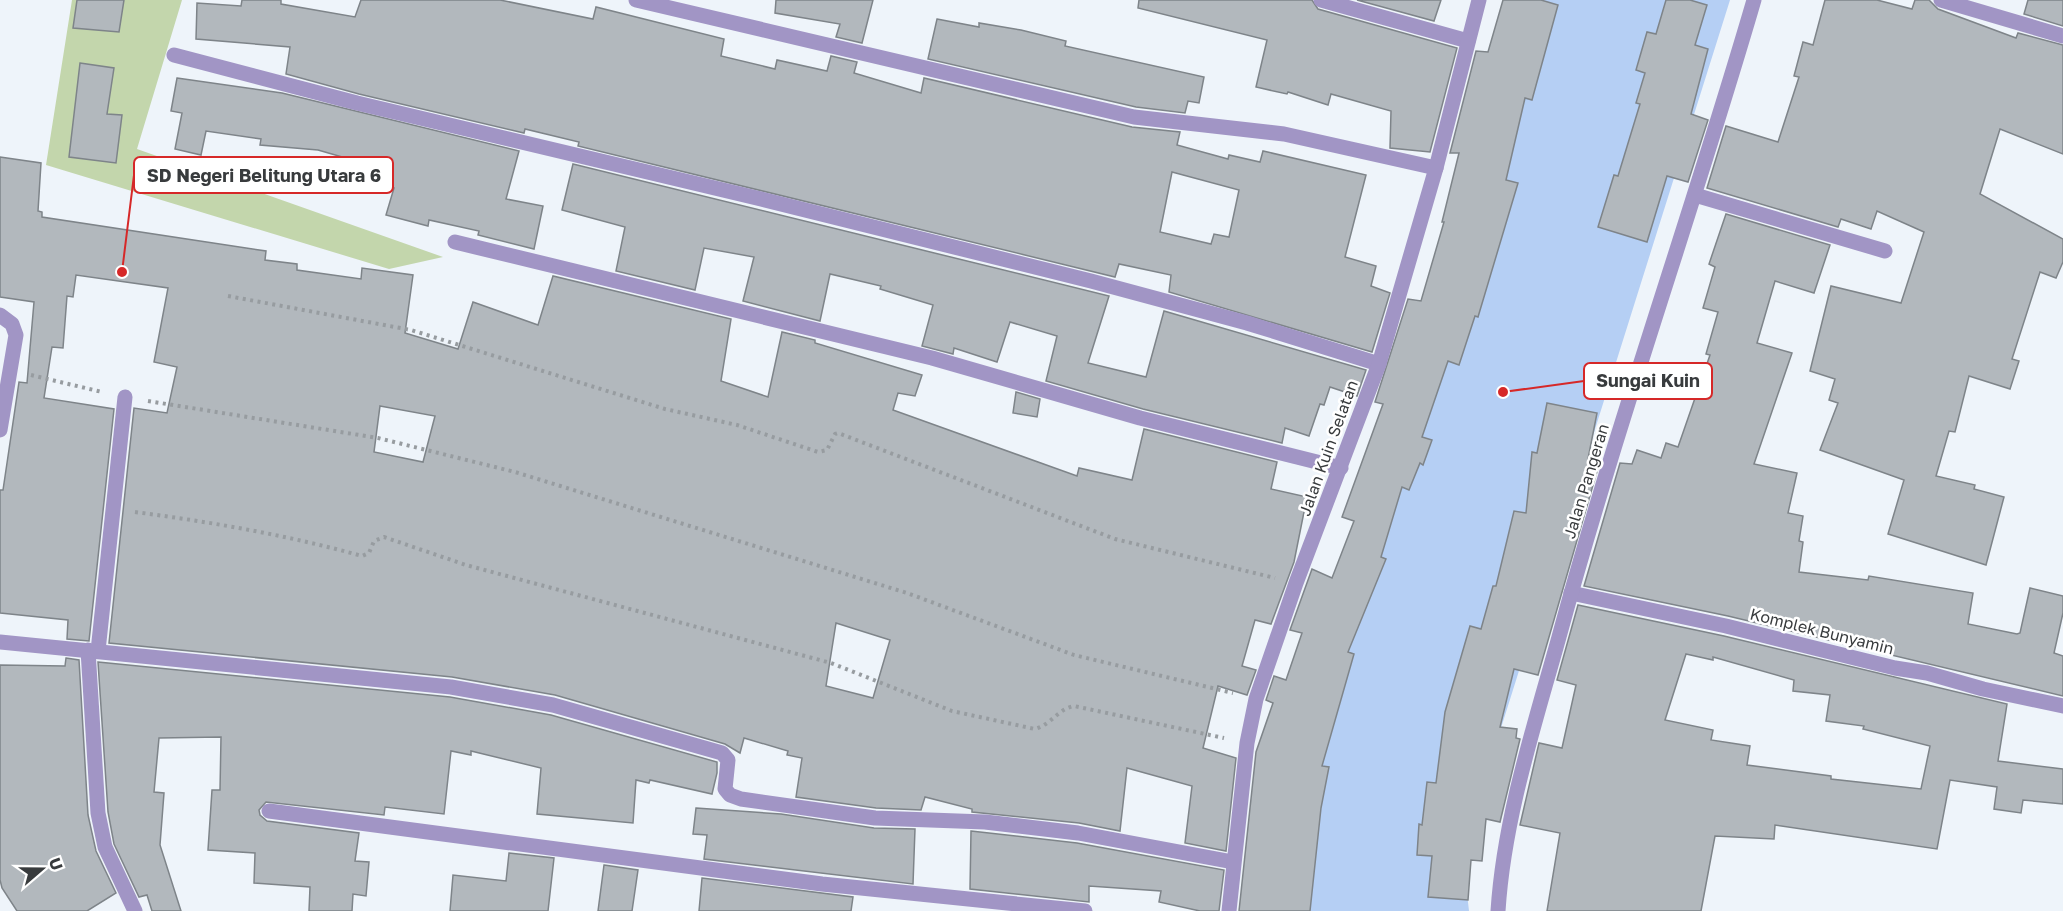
<svg xmlns="http://www.w3.org/2000/svg" width="2063" height="911" viewBox="0 0 2063 911" font-family="'Golos Text',sans-serif">
	<rect width="100%" height="100%" fill="#eef4fa"/>
	<path fill="#c3d6ac" d="M72,0H182L137,149L443,257L389,269L46,165Z"/>
	<path fill="#b5cff4" d="M1516,0H1730L1501,728L1465,876L1469,911H1283L1301,735Z"/>
	<g fill="#b2b8bd" stroke="#7e8489" stroke-width="1.5" fill-rule="evenodd">
		<path d="M77,0H124L119,32L73,28Z"/>
		<path d="M242,0H281V4L355,17L361,0H500L593,19L596,7L724,39L721,56L775,69L777,60L827,71L831,56L857,62L854,73L921,93L924,78L1132,127L1180,132L1177,145L1228,159L1229,155L1260,162L1263,151L1366,175L1345,257L1376,266L1371,286L1390,293L1372,352L1169,292L1171,275L1119,264L1115,277L578,146L579,142L525,129L524,133L359,94L286,74L290,47L196,39L197,3L241,6ZM1172,172L1239,190L1229,237L1214,234L1211,244L1160,232Z"/>
		<path d="M776,0H873L862,43L836,37L840,24L775,13Z"/>
		<path d="M1139,0H1312L1318,9L1457,48L1430,152L1390,148L1391,111L1331,94L1328,105L1288,92L1287,94L1256,87L1267,40L1138,8Z"/>
		<path d="M1357,0H1441L1434,21Z"/>
		<path d="M1503,0H1541L1558,5L1532,100L1525,98L1506,180L1518,183L1478,317L1475,316L1459,365L1448,361L1422,437L1432,440L1423,465L1420,463L1409,490L1402,487L1381,557L1386,559L1348,652L1354,654L1322,766L1329,767L1321,808L1310,911H1239L1256,752L1273,703L1266,700L1274,676L1286,680L1302,633L1290,630L1312,569L1332,578L1354,521L1342,517L1383,404L1375,402L1408,299L1421,301L1444,222H1442L1459,153H1450L1476,51L1488,52Z"/>
		<path d="M1666,0H1690L1707,5L1695,45L1708,49L1691,114L1708,120L1688,182L1667,176L1647,242L1598,227L1614,175L1618,176L1640,104L1636,103L1645,73L1636,70L1647,32L1656,34Z"/>
		<path d="M1825,0H1877L1912,9L1915,0H1929L1938,9L2016,38L2018,33L2063,45V154L2000,129L1980,194L2063,239V262L2056,278L2040,272L2012,359L2019,361L2010,389L1969,376L1955,432L1949,431L1936,476L1975,485L1974,489L2004,497L1986,565L1888,534L1904,480L1820,450L1838,403L1829,400L1835,379L1810,371L1831,286L1901,303L1924,232L1877,211L1871,229L1841,219L1838,227L1707,188L1726,126L1778,142L1799,77L1794,76L1803,42L1813,45Z"/>
		<path d="M2028,0H2063V26L2024,14Z"/>
		<path d="M937,19L979,27V23L1021,30L1066,41L1065,46L1204,77L1199,103L1188,101L1185,113L1136,107L928,59Z"/>
		<path d="M80,63L114,68L107,114L122,115L116,163L69,157Z"/>
		<path d="M177,78L282,93L519,151L506,199L543,206L534,249L478,235L479,231L429,220L428,226L386,215L394,188L358,174L363,163L318,150L260,145L261,139L206,131L201,155L175,149L182,113L171,111Z"/>
		<path d="M0,157L41,163L38,211L42,212V217L266,251L265,260L297,264V270L361,279L362,268L413,275L405,333L458,349L473,302L538,325L553,276L731,319L721,381L768,397L782,332L815,340V343L922,375L915,396L898,393L893,410L1077,476L1079,468L1132,480L1144,429L1277,462L1271,489L1307,497L1294,562L1271,624L1255,620L1242,666L1256,670L1247,695L1218,686L1203,748L1236,758L1226,851L1185,843L1192,786L1127,768L1120,831L1079,823L972,812V809L925,797L921,810L876,808L796,797L802,758L787,755L788,751L744,738L740,753L725,744L555,695L452,677L109,643L134,408L167,413L177,367L154,362L168,288L76,275L73,297L67,296L63,348L52,347L44,398L114,409L89,641L67,639L68,620L0,613V490H3L19,382L27,383L34,302L0,297ZM380,406L435,416L423,462L374,452ZM836,623L890,640L873,698L826,686Z"/>
		<path d="M573,164L1109,296L1088,363L1146,377L1164,311L1366,370L1357,396L1330,387L1324,405L1320,404L1309,436L1285,428L1282,443L1143,409L1046,381L1057,336L1010,322L997,362L954,348L953,354L922,346L933,305L880,289L881,286L830,274L820,321L743,301L754,257L704,248L695,290L616,271L625,227L562,210Z"/>
		<path d="M1726,214L1830,245L1814,293L1775,281L1757,343L1792,353L1754,464L1797,473L1788,513L1803,516L1799,541L1803,542L1799,572L1868,580L1869,576L1973,593L1968,624L2017,634L2020,633L2030,588L2063,596V613L2054,653L2063,656V696L1728,616L1584,586L1620,463L1632,464L1637,450L1661,458L1666,443L1678,447L1710,355L1706,354L1718,312L1703,308L1715,267L1709,264Z"/>
		<path d="M1016,392L1040,399L1037,417L1013,413Z"/>
		<path d="M1547,403L1597,413L1588,459L1600,461L1538,675L1514,669L1500,727L1517,729L1516,738L1520,739L1500,822L1486,819L1482,861L1471,860L1468,900L1428,897L1432,856L1417,855L1419,824L1422,825L1427,782L1436,783L1445,712L1470,626L1481,629L1493,586H1496L1514,511L1526,513L1532,452L1537,453Z"/>
		<path d="M1578,605L1724,636L2007,704L1998,761L2063,769V804L2023,800L2021,813L1994,809L1997,787L1950,780L1937,849L1775,825L1774,839L1715,836L1701,911H1547L1560,833L1520,825L1539,743L1562,748L1576,685L1557,680ZM1686,654L1713,660V657L1794,680L1793,691L1830,695L1826,721L1864,726L1863,729L1930,746L1921,789L1831,779V776L1747,765L1750,746L1711,740L1713,730L1665,720Z"/>
		<path d="M66,658L79,660L88,815L96,851L116,893L87,911H17L2,888L0,880V665L65,666Z"/>
		<path d="M98,662L450,697L551,715L717,762V773L712,794L650,780L649,783L636,780L633,823L537,814L541,768L471,751V755L451,751L444,814L385,807L384,815L266,802L259,810L260,815L267,821L359,833L355,861L369,862L366,896L353,894L352,911H309L310,887L254,883L255,853L208,850L212,790H220L221,737L159,738L154,792L164,793L160,845L181,911H152L147,895L139,897L114,844L108,812Z"/>
		<path d="M696,808L781,814L874,828L915,829L913,884L704,859L707,835L693,834Z"/>
		<path d="M971,831L1077,843L1224,870L1219,911H1200L1159,902L1161,891L1089,886V902L970,889Z"/>
		<path d="M509,853L554,858L548,911H450L453,875L506,881Z"/>
		<path d="M604,865L638,870L632,911H598Z"/>
		<path d="M702,878L853,897L851,911H699Z"/>
	</g>
	<g fill="none" stroke-linecap="round" stroke-linejoin="round">
		<g stroke="#979ca0" stroke-width="4" stroke-dasharray="3 4.5" stroke-linecap="butt">
			<path d="M228,296L411,330L665,409L737,425L818,452L827,450L835,434L838,433L1115,539L1275,578"/>
			<path d="M31,375L102,392"/>
			<path d="M148,401L378,438L515,472L907,593L1074,655L1233,693"/>
			<path d="M135,512C211,522 287,535 362,556L369,553L374,541L384,537L466,565L831,663L952,711L1035,729C1052,724 1058,709 1074,706L1224,738"/>
		</g>
		<g stroke="#a195c5" stroke-width="15">
			<path d="M636,0L1134,117L1284,134L1436,168"/>
			<path d="M1321,0L1468,41"/>
			<path d="M1941,0L2063,36"/>
			<path d="M174,55L357,103L761,199L1091,281L1247,323L1379,364"/>
			<path d="M1695,195L1885,251"/>
			<path d="M455,242L932,358L1140,418L1341,468"/>
			<path d="M0,315L12,324L16,335L0,430"/>
			<path d="M1571,593L1726,626L1895,668L1927,673L1983,689L2063,706"/>
			<path d="M0,642L451,687L553,705L722,753L728,760L725,789L730,795L741,799L875,818L985,822L1078,833L1233,862"/>
			<path d="M88,650L98,813L105,847L135,911"/>
			<path d="M98,651L125,397"/>
			<path d="M269,811L822,884L1085,911"/>
			<path d="M1229,911L1247,743L1256,699L1296,583L1379,364L1436,168L1479,0"/>
			<path d="M1498,911C1504,818 1534,727 1559,637C1617,423 1692,213 1754,0"/>
		</g>
	</g>
	<g text-anchor="middle" dominant-baseline="central" stroke-width="5" stroke-linejoin="round" paint-order="stroke">
		<g font-size="16" fill="#383b3d" stroke="#fff">
			<text transform="translate(1328 448) rotate(-70)">Jalan Kuin Selatan</text>
			<text transform="translate(1586 481) rotate(-73)">Jalan Pangeran</text>
			<text transform="translate(1822 631) rotate(14)">Komplek Bunyamin</text>
		</g>
	</g>
	<path fill="none" stroke="#d62828" stroke-width="2" d="M122 272L134 175M1503 392L1584 381"/>
	<g fill="#d62828" stroke="#fff" stroke-width="2">
		<circle cx="122" cy="272" r="6"/>
		<circle cx="1503" cy="392" r="6"/>
	</g>
	<g fill="#fff" stroke="#d62828" stroke-width="2">
		<rect x="134" y="157" width="259" height="36" rx="6"/>
		<rect x="1584" y="363" width="128" height="36" rx="6"/>
	</g>
	<g font-size="18" text-anchor="middle" font-weight="bold" fill="#383b3d">
		<text x="264" y="182">SD Negeri Belitung Utara 6</text>
		<text x="1648" y="387">Sungai Kuin</text>
	</g>
	<g transform="translate(42 869) rotate(70)" stroke="#ffffff" stroke-width="4.5" paint-order="stroke">
	<path d="M0-4.5L10 22L0 15L-10 22Z" fill="#383b3d"/>
	<text y="-9" font-size="16" font-weight="bold" text-anchor="middle" fill="#383b3d">U</text>
	</g>
</svg>
